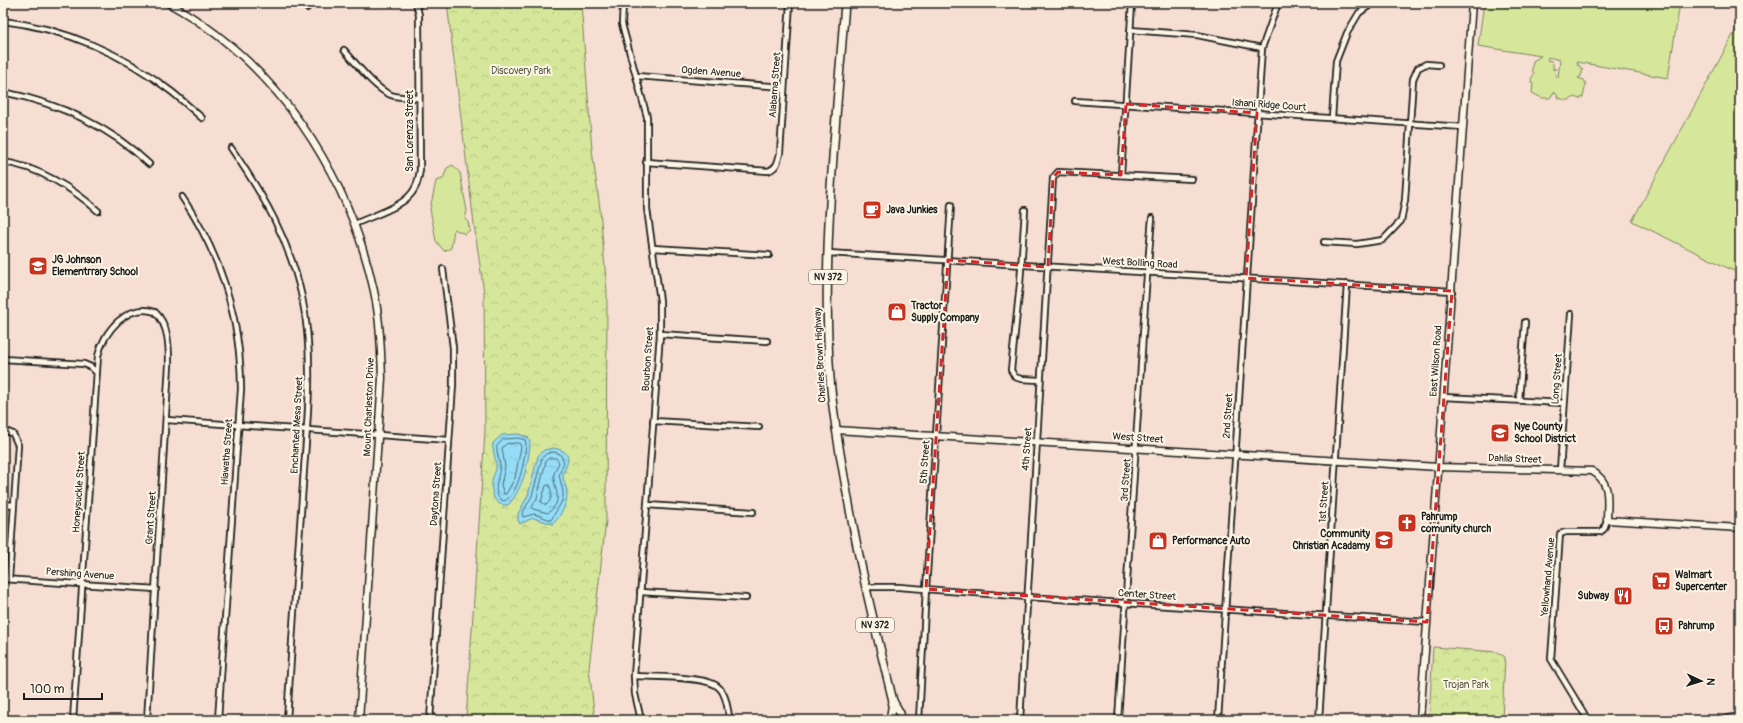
<svg xmlns="http://www.w3.org/2000/svg" width="1743" height="723" viewBox="0 0 1743 723" font-family="Pangolin,sans-serif">
	<defs>
		<pattern id="park-crowns" width="20" height="18" patternUnits="userSpaceOnUse"><rect width="20" height="18" fill="#d6e79b"/><path d="M2 6a3 3 0 1 1 6 0M12 15a3 3 0 1 1 6 0" fill="none" stroke="#b7c685"/></pattern>
		<pattern id="water-ripples" width="26" height="14" patternUnits="userSpaceOnUse"><rect width="26" height="14" fill="#95ddf7"/><path d="M2 4q2-2 4 0t4 0M15 11q2-2 4 0t4 0" fill="none" stroke="#80bdd3"/></pattern>
	</defs>
	<rect width="100%" height="100%" fill="#f6dfd2"/>
	<filter id="ink" filterUnits="userSpaceOnUse"><feTurbulence type="fractalNoise" baseFrequency=".025" numOctaves="2"/><feDisplacementMap in="SourceGraphic" scale="8" xChannelSelector="R" yChannelSelector="G"/><feConvolveMatrix kernelMatrix="1 2 1 2 8 2 1 2 1" color-interpolation-filters="sRGB"/></filter>
	<g filter="url(#ink)">
		<g fill="#d6e79b" stroke="#79825c" fill-rule="evenodd">
			<path d="M1484,3H1680L1668,78L1577,62L1578,66L1579,65L1583,70L1581,76L1578,78L1584,80L1586,84L1583,97L1579,99L1575,97C1566,102 1567,100 1558,98L1557,95L1554,92L1550,98H1542L1532,93L1533,84L1531,79L1534,74L1532,70L1533,61L1541,56L1478,46ZM1548,57L1560,60L1558,78L1556,76L1555,68L1553,70V63L1550,60L1547,61Z"/>
			<path d="M1740,22V274L1632,221Z"/>
			<path d="M453,165L460,173L467,211L465,219L468,222L470,230L465,234L454,229L451,248L444,251L436,241L430,209L436,181L443,179L447,168Z"/>
		</g>
		<g fill="url(#park-crowns)" stroke="#79825c">
			<path d="M447,3H581L592,150L600,209L607,292L606,521L589,668L595,720H466L485,432L484,293L474,224Z"/>
			<path d="M1433,647L1497,652L1505,657L1502,720H1429Z"/>
		</g>
		<g fill="url(#water-ripples)" stroke="#65909f">
			<path d="M518,434L528,437L530,442C529,462 523,490 508,505C492,507 490,488 493,477C494,474 496,471 496,468C497,460 492,453 493,443L502,435Z"/>
			<path d="M554,448C579,453 563,467 563,477C564,483 567,487 567,493C568,503 560,517 553,524L533,518L520,524L518,520V514L528,495L538,456L544,450Z"/>
		</g>
		<g fill="none" stroke-linecap="round" stroke-linejoin="round">
			<g stroke="#4c6974" stroke-width="1">
				<path d="M504,439L518,438L525,440L526,443C525,458 519,495 504,501C490,496 499,478 500,467C500,460 496,453 497,446Z"/>
				<path d="M518,443L520,444L521,447L515,478L506,494H504L501,485L505,467L502,448L506,444Z"/>
				<path d="M554,452L560,454L564,462L559,475L563,492V497L561,503L551,520L534,514L523,517L522,514L532,496L542,458L546,454Z"/>
				<path d="M549,458H556L559,462C558,466 555,470 554,474C552,488 566,499 548,513L533,509L532,507L537,498L546,461Z"/>
				<path d="M549,485C553,492 552,501 546,505L541,502L546,486Z"/>
			</g>
			<g stroke="#1c1c1c" stroke-width="8">
				<g id="street">
					<path d="M302,3L307,8"/>
					<path d="M623,3L622,24L647,117V209L660,301V334L634,676L635,694L641,720"/>
					<path d="M3,21C64,28 124,54 172,92C182,100 192,109 202,118"/>
					<path d="M1130,30L1197,35L1262,48"/>
					<path d="M344,50C356,63 374,88 391,95C399,98 409,97 418,98"/>
					<path d="M636,76L784,87"/>
					<path d="M3,92C58,103 108,125 149,164"/>
					<path d="M1075,101L1463,127"/>
					<path d="M1332,118L1336,61L1347,33L1359,13L1373,3"/>
					<path d="M231,148C264,196 289,239 302,297C315,359 307,422 303,484C297,563 292,641 287,720"/>
					<path d="M3,162C37,166 74,189 98,211"/>
					<path d="M646,162L768,171C777,168 778,162 780,153L790,3"/>
					<path d="M1121,175L1132,3"/>
					<path d="M182,197C221,255 241,319 241,389L218,720"/>
					<path d="M1025,210L1020,284L1011,370L1015,377L1021,379L1040,380"/>
					<path d="M355,224C373,215 406,207 415,188C418,183 419,176 420,170L419,15L416,3"/>
					<path d="M1324,242L1357,244L1383,240L1401,221L1405,200L1413,79L1418,68L1426,64L1439,65"/>
					<path d="M653,248L769,255"/>
					<path d="M828,253L1452,291"/>
					<path d="M660,334L767,341"/>
					<path d="M3,359L84,364L91,367L96,372"/>
					<path d="M1443,397L1564,403"/>
					<path d="M1519,400L1525,322"/>
					<path d="M167,420L449,440"/>
					<path d="M653,421L759,427"/>
					<path d="M3,430L13,434L18,445L9,579"/>
					<path d="M1560,470L1571,314"/>
					<path d="M3,504L13,505"/>
					<path d="M647,505L753,512"/>
					<path d="M3,579L156,589"/>
					<path d="M866,587H899L1027,597L1427,622"/>
					<path d="M640,592L746,598"/>
					<path d="M634,676C651,677 705,676 717,686C727,693 727,709 730,720"/>
					<path d="M73,720L98,356C103,332 128,302 155,312C169,325 169,347 169,365L147,720"/>
					<path d="M430,720L453,385V348L443,269"/>
					<path d="M919,720L926,589L951,205"/>
					<path d="M1020,720L1053,178L1058,172L1192,179"/>
					<path d="M1118,720L1146,288L1152,218"/>
					<path d="M1218,720L1262,48L1278,3"/>
					<path d="M1319,720L1347,284"/>
					<path d="M1588,720L1551,659L1560,534L1566,532H1600L1604,529L1607,520"/>
				</g>
			</g>
			<g stroke="#1c1c1c" stroke-width="9">
				<g id="secondary">
					<path d="M168,3C276,62 348,172 374,291C380,319 381,349 382,378L359,720"/>
					<path d="M836,430L1438,467L1592,471C1612,483 1607,500 1607,520L1740,528"/>
					<path d="M1420,720L1472,3"/>
				</g>
			</g>
			<g stroke="#1c1c1c" stroke-width="10">
				<g id="primary">
					<path d="M845,3C836,127 821,253 830,378C833,417 840,455 847,493C859,563 876,632 893,701L900,713L901,720"/>
					<path d="M892,720L891,715L893,701"/>
				</g>
			</g>
			<g stroke="#1c1c1c" stroke-width="11">
				<path id="highway" d="M1727,720L1740,717"/>
			</g>
			<use href="#street" stroke="#fcf5e5" stroke-width="4.5"/>
			<use href="#secondary" stroke="#fcf5e5" stroke-width="6"/>
			<use href="#primary" stroke="#fcf5e5" stroke-width="7"/>
			<use href="#highway" stroke="#fcf5e5" stroke-width="8"/>
		</g>
	</g>
	<path fill="none" stroke="#d62828" stroke-width="3" stroke-dasharray="8 5" stroke-linejoin="round" d="M1126,104L1257,113L1246,278L1452,291L1427,622L926,589L948,260L1048,267L1053,178L1058,172L1121,175Z"/>
	<defs>
		<g id="cafe-square" transform="scale(1)"><rect x="-9" y="-9" width="18" height="18" rx="4" fill="#c8321e" stroke="#fcf5e5"/><path d="M-5.5-4.5H6V0H3Q3 3.5 0 3.5H-2.5Q-5.5 3.5-5.5 0ZM3-3.2v2h1.7v-2ZM-6 4.5H4V6H-6Z" fill="#fff"/></g>
		<g id="school-square" transform="scale(1)"><rect x="-9" y="-9" width="18" height="18" rx="4" fill="#c8321e" stroke="#fcf5e5"/><path d="M0-5L7-2L0 1L-7-2ZM-4 1L0 2.5L4 1V4Q0 6-4 4Z" fill="#fff"/></g>
		<g id="shop-square" transform="scale(1)"><rect x="-9" y="-9" width="18" height="18" rx="4" fill="#c8321e" stroke="#fcf5e5"/><path d="M-5-2.5h2.3a2.7 3.5 0 0 1 5.4 0H5L5.5 6h-11ZM-1.5-2.5h3a1.5 2.3 0 0 0-3 0Z" fill="#fff"/></g>
		<g id="church-square" transform="scale(1)"><rect x="-9" y="-9" width="18" height="18" rx="4" fill="#c8321e" stroke="#fcf5e5"/><path d="M-1.2-6h2.4v3.5h3.3v2.4h-3.3V6h-2.4V-.1h-3.3v-2.4h3.3Z" fill="#fff"/></g>
		<g id="supermarket-square" transform="scale(1)"><rect x="-9" y="-9" width="18" height="18" rx="4" fill="#c8321e" stroke="#fcf5e5"/><path d="M-6-5.5h2.5l.6 2H6L4.5 2H-2.5L-4.4-4H-6ZM-1.5 3.2a1.3 1.3 0 1 0 .1 0ZM3 3.2a1.3 1.3 0 1 0 .1 0Z" fill="#fff"/></g>
		<g id="restaurant-square" transform="scale(1)"><rect x="-9" y="-9" width="18" height="18" rx="4" fill="#c8321e" stroke="#fcf5e5"/><path d="M-5-6h1v4h1v-4h1v4h1v-4h1v5L-1.5 .5V6h-2V.5L-5-1ZM5-6V6H3V1.5H1.5Q1.5-4 5-6Z" fill="#fff"/></g>
		<g id="bus-square" transform="scale(1)"><rect x="-9" y="-9" width="18" height="18" rx="4" fill="#c8321e" stroke="#fcf5e5"/><path d="M-5-6H5V4H4V6H2V4H-2V6H-4V4H-5ZM-3.5-4V0h7V-4ZM-3.5 1.2v1.5H-2V1.2ZM2 1.2v1.5H3.5V1.2Z" fill="#fff"/></g>
	</defs>
	<g fill-rule="evenodd">
		<use href="#cafe-square" x="872" y="210"/>
		<use href="#school-square" x="38" y="266"/>
		<use href="#shop-square" x="897" y="312"/>
		<use href="#school-square" x="1500" y="433"/>
		<use href="#church-square" x="1407" y="523"/>
		<use href="#school-square" x="1384" y="540"/>
		<use href="#shop-square" x="1158" y="541"/>
		<use href="#supermarket-square" x="1661" y="581"/>
		<use href="#restaurant-square" x="1623" y="596"/>
		<use href="#bus-square" x="1664" y="626"/>
	</g>
	<g text-anchor="middle" dominant-baseline="central" stroke-width="4" stroke-linejoin="round" paint-order="stroke">
		<g fill="#fcf5e5" stroke="#5f5d58" stroke-width="1">
			<rect x="809" y="270" width="38" height="14" rx="3"/>
			<rect x="856" y="618" width="38" height="14" rx="3"/>
		</g>
		<g font-size="9" font-weight="bold" fill="#1c1c1c">
			<text x="828" y="277">NV 372</text>
			<text x="875" y="625">NV 372</text>
		</g>
		<g font-size="10" fill="#545942" stroke="#fcf5e5">
			<text x="521" y="71">Discovery Park</text>
			<text x="1466" y="685">Trojan Park</text>
		</g>
		<g font-size="10" fill="#1c1c1c" stroke="#fcf5e5">
			<text transform="translate(711 72) rotate(4)">Ogden Avenue</text>
			<text transform="translate(775 85) rotate(-86)">Alabama Street</text>
			<text transform="translate(1269 105) rotate(4)">Ishani Ridge Court</text>
			<text transform="translate(410 131) rotate(-90)">San Lorenza Street</text>
			<text transform="translate(1140 263) rotate(3)">West Bolling Road</text>
			<text transform="translate(820 355) rotate(-93)">Charles Brown Highway</text>
			<text transform="translate(648 359) rotate(-86)">Bourbon Street</text>
			<text transform="translate(1436 361) rotate(-86)">East Wilson Road</text>
			<text transform="translate(1557 379) rotate(-86)">Long Street</text>
			<text transform="translate(369 407) rotate(-88)">Mount Charleston Drive</text>
			<text transform="translate(1228 416) rotate(-86)">2nd Street</text>
			<text transform="translate(297 425) rotate(-87)">Enchanted Mesa Street</text>
			<text transform="translate(1138 438) rotate(4)">West Street</text>
			<text transform="translate(1027 449) rotate(-86)">4th Street</text>
			<text transform="translate(227 452) rotate(-86)">Hiawatha Street</text>
			<text transform="translate(1515 459) rotate(2)">Dahlia Street</text>
			<text transform="translate(925 462) rotate(-86)">5th Street</text>
			<text transform="translate(1126 480) rotate(-86)">3rd Street</text>
			<text transform="translate(79 492) rotate(-86)">Honeysuckle Street</text>
			<text transform="translate(436 494) rotate(-86)">Daytona Street</text>
			<text transform="translate(1324 502) rotate(-86)">1st Street</text>
			<text transform="translate(151 518) rotate(-86)">Grant Street</text>
			<text transform="translate(80 574) rotate(4)">Pershing Avenue</text>
			<text transform="translate(1548 577) rotate(-85)">Yellowhand Avenue</text>
			<text transform="translate(1147 595) rotate(4)">Center Street</text>
		</g>
		<g font-size="10" font-weight="bold" fill="#1c1c1c" stroke="#fcf5e5" text-anchor="start">
			<text x="886" y="210">Java Junkies</text>
			<text x="52" y="260">JG Johnson<tspan x="52" dy="12">Elementrrary School</tspan></text>
			<text x="911" y="306">Tractor<tspan x="911" dy="12">Supply Company</tspan></text>
			<text x="1514" y="427">Nye County<tspan x="1514" dy="12">School District</tspan></text>
			<text x="1421" y="517">Pahrump<tspan x="1421" dy="12">comunity church</tspan></text>
			<text x="1370" y="534" text-anchor="end">Community<tspan x="1370" dy="12">Christian Acadamy</tspan></text>
			<text x="1172" y="541">Performance Auto</text>
			<text x="1675" y="575">Walmart<tspan x="1675" dy="12">Supercenter</tspan></text>
			<text x="1609" y="596" text-anchor="end">Subway</text>
			<text x="1678" y="626">Pahrump</text>
		</g>
	</g>
	<rect width="1743" height="723" fill="none" stroke="#fcf5e5" stroke-width="16"/>
	<rect x="8" y="8" width="1727" height="707" fill="none" stroke="#1c1c1c" stroke-width="1.5" filter="url(#ink)"/>
	<g transform="translate(1701 681) rotate(94)" stroke="#fcf5e5" stroke-width="3" paint-order="stroke">
	<path d="M0-3L7 15L0 10L-7 15Z" fill="#1c1c1c"/>
	<text y="-6" font-size="11" font-weight="bold" text-anchor="middle" fill="#1c1c1c">N</text>
	</g>
	<path d="M24 693v6h78v-6" fill="none" stroke="#1c1c1c" stroke-width="2"/>
	<text x="30" y="693" font-size="12" fill="#1c1c1c" stroke="#fcf5e5" stroke-width="3" paint-order="stroke">100 m</text>
</svg>
